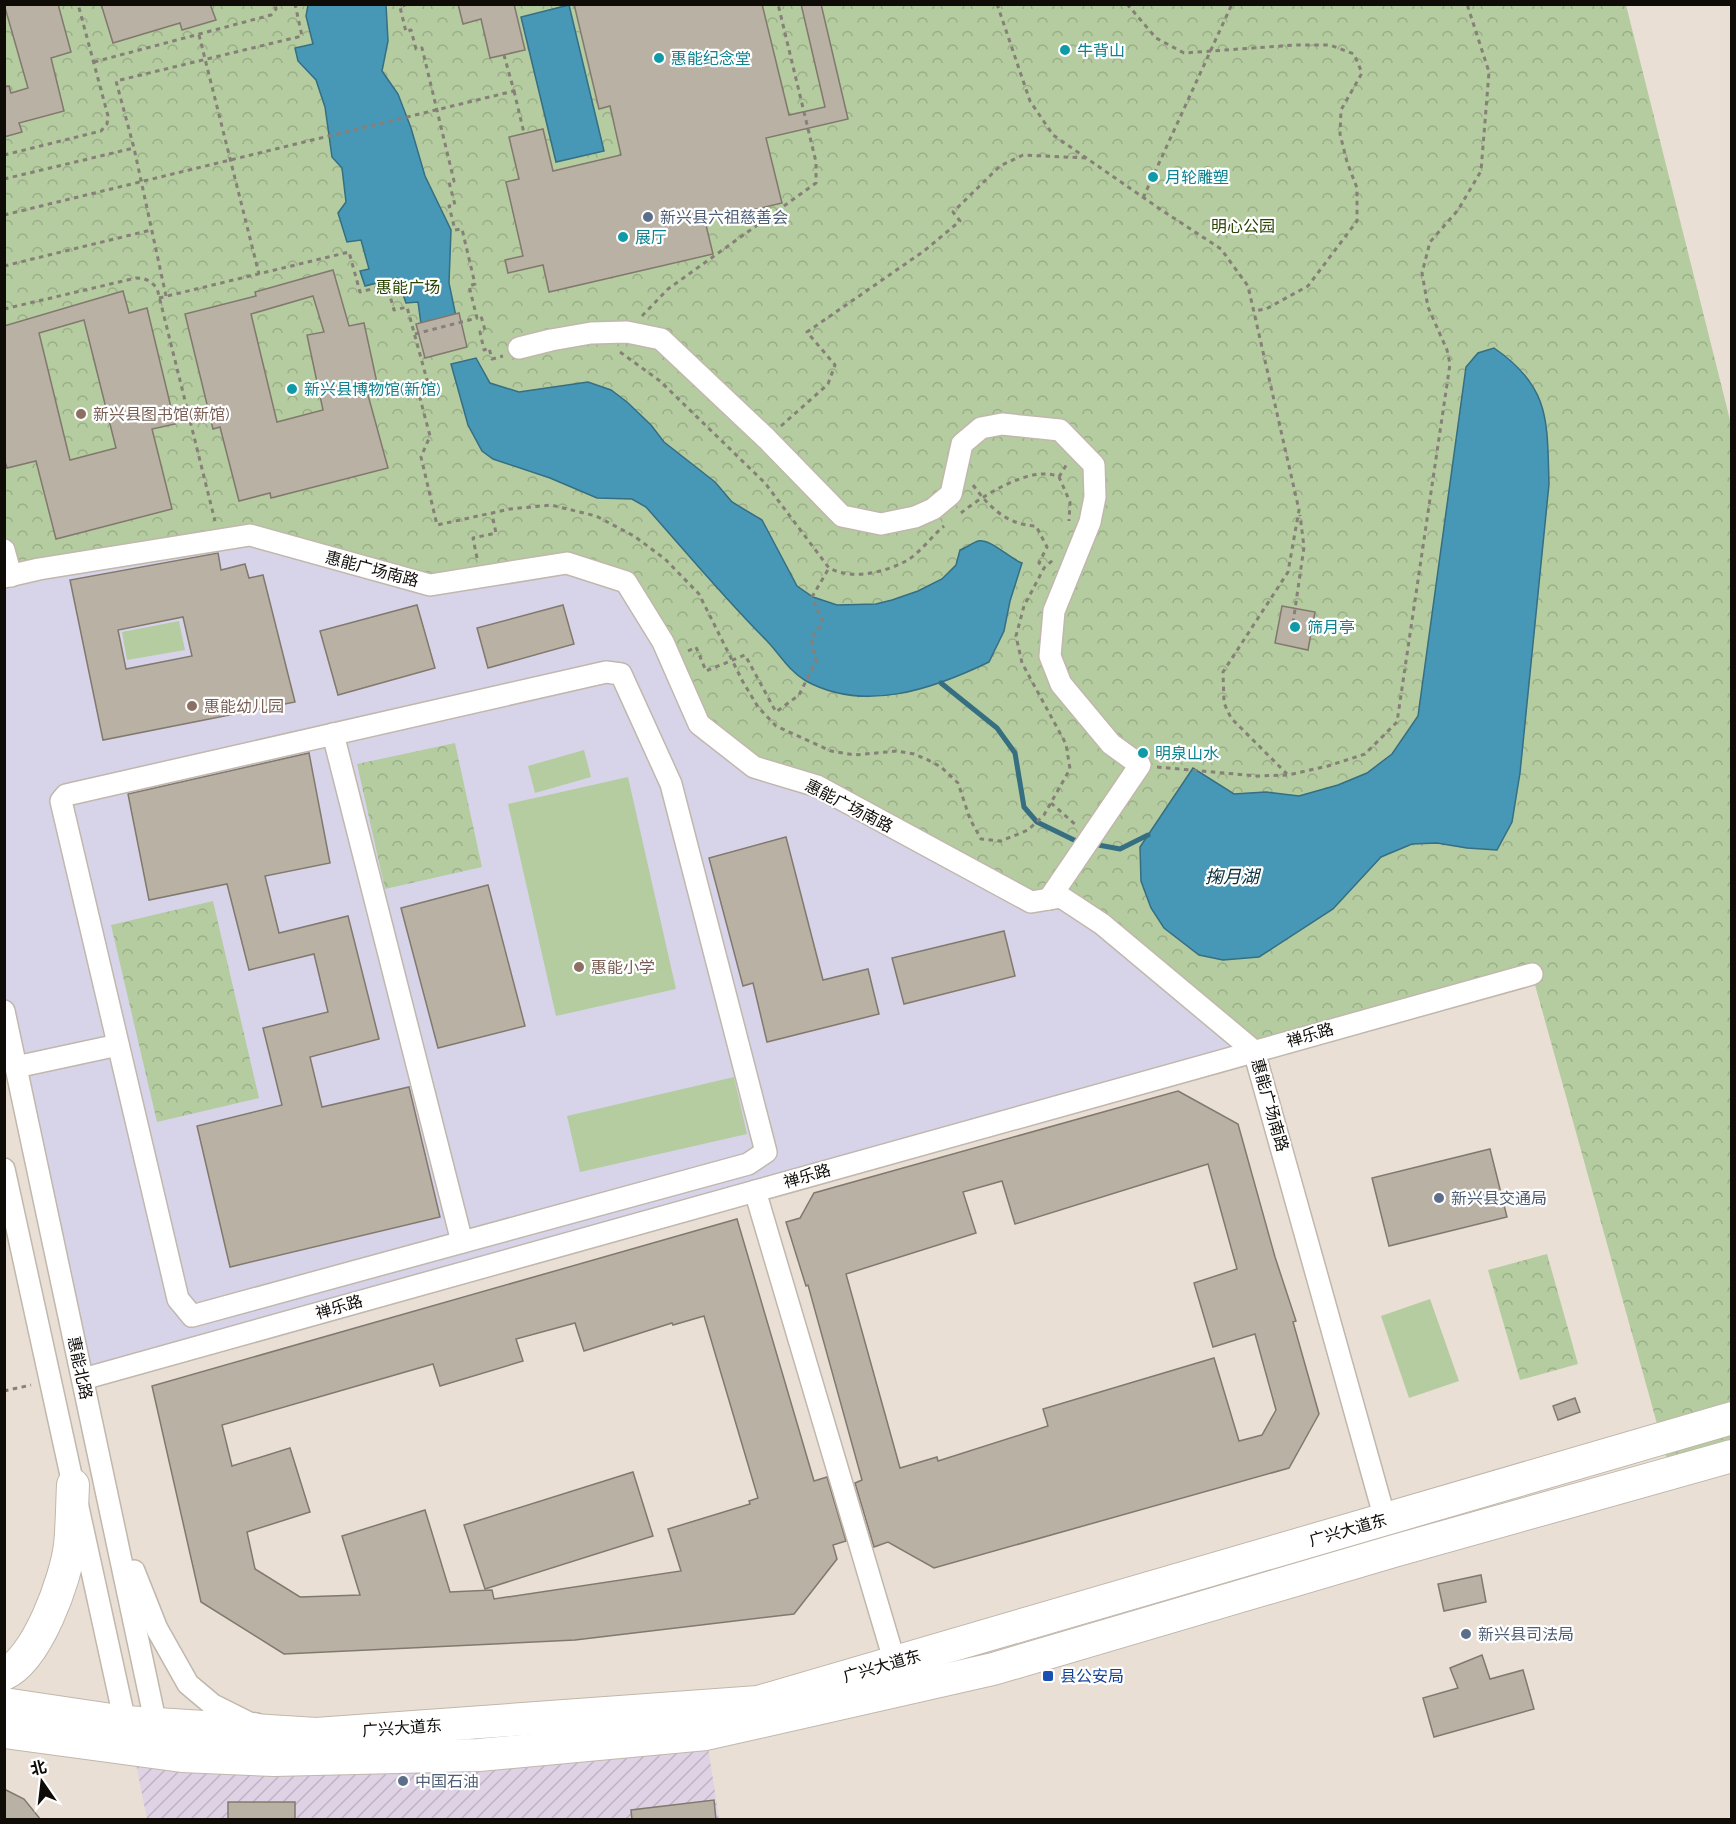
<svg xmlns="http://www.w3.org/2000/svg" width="1736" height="1824" viewBox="0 0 1736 1824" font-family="Raleway,'Noto Sans SC',sans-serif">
	<defs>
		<pattern id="industrial-furrows" width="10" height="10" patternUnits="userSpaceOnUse" patternTransform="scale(1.5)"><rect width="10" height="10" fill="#dfd2e5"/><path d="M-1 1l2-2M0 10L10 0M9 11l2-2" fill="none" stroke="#beb3c3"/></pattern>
		<pattern id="park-crowns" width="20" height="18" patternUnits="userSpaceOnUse" patternTransform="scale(1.5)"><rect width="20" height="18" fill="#b4cc9f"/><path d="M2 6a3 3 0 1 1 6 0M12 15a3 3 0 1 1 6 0" fill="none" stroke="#9aae87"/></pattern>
	</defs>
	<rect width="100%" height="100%" fill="#e9dfd4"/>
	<path fill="url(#industrial-furrows)" d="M706,1734L719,1819H147L133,1749Z"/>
	<path fill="#d7d4ea" d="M250,535L567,563L626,582L1061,897L1254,1051L83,1379L5,1011L4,577Z"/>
	<g fill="#b4cc9f">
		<path d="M179,621L185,650L127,660L122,632Z"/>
		<path d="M584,750L591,777L535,793L528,766Z"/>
		<path d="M628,777L676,989L556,1016L508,804Z"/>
		<path d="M734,1077L747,1134L580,1172L567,1116Z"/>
		<path d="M1430,1299L1459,1381L1409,1398L1381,1316Z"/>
	</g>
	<g fill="url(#park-crowns)">
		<path d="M5,5H1626L1731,424V1456L1671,1474L1532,974L1254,1051L1061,898L1031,902L754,767L699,724L626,582L567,563L430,585L250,535L5,577Z"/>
		<path d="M455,743L482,867L385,889L357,764Z"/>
		<path d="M213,901L259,1098L157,1122L111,925Z"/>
		<path d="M1547,1254L1578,1364L1520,1380L1488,1270Z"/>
	</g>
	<g fill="#4798b6" stroke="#366e82" stroke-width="1.5">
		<path d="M308,5H386L388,41L382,71L398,94L411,128L425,176L451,230L449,283L459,331L421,324L418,302L406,303L397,278L365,286L360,271L369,269L361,240L347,242L338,213L346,202L342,168L332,157L325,107L316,80L298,61L295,48L313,44L306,16Z"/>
		<path d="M569,5L604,151L556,162L521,17Z"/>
		<path d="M1494,348C1551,387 1547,422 1549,484L1520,773L1512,822L1497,850L1467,848L1437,843L1412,844L1381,857L1333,909L1259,957L1223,960L1199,955L1164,928L1151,908L1141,881L1140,847L1193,768L1234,794L1266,792L1299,796L1338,785L1367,773L1392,754L1418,716L1466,367L1478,353Z"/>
		<path d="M476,358L490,383L519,392L588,382L611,390L627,402L651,425L664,442L715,482L732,502L762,520L797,586L813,597L837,605L876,604L892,600L918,591L942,579L956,565L960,550C966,548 972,543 978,541C990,538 1010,559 1022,563L1010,601L1004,631L989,662C933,689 865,713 806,681C790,672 780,655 768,642C725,599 686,552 646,507L632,499L597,498L550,478L493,459L482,451L468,425L451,364Z"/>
	</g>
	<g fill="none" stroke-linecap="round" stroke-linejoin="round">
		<g stroke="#366e82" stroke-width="5">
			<path d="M941,683L997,728L1015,753L1024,807L1037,822L1074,840L1081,841"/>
			<path d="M1093,844L1120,849L1148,835"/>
		</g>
	</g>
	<g fill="#bab1a5" stroke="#82796e" stroke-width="1.5" fill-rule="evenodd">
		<path d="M4,4H58L71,52L51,58L64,111L19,123L22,132L4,137V87L9,86L11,93L28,88Z"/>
		<path d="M101,4H210L216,20L182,30L180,23L113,43Z"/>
		<path d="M458,4H514L525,50L490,58L481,19L463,24Z"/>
		<path d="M574,4H762L789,115L825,107L801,4H821L848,119L766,138L782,203L705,221L713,254L549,292L543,265L508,273L505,260L523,256L506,182L519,179L509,137L543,129L553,171L621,155L610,106L599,109Z"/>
		<path d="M333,270L349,326L364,323L379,392L368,395L388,468L271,498L270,493L239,501L220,427L213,429L185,314L256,296L255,292ZM313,296L324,332L307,335L323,410L277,422L251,314Z"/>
		<path d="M123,291L129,313L147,308L175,424L152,429L172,509L56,539L36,461L7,468L4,458V326ZM84,320L116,448L70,460L39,333Z"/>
		<path d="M459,313L467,347L425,358L416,324Z"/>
		<path d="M218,553L221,570L245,564L249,578L263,575L295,702L103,740L70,580ZM183,617L192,656L126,669L118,630Z"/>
		<path d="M417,605L435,668L338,695L320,631Z"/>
		<path d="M563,605L574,644L488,668L477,628Z"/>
		<path d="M1282,606L1315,612L1308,650L1275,643Z"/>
		<path d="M309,753L330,863L265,876L279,933L348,916L379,1039L310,1057L322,1107L409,1087L440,1217L230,1267L197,1126L282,1105L263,1028L328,1012L314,954L249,970L227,884L149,900L128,794Z"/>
		<path d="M786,837L823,980L868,969L879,1014L767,1042L753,983L743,986L709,858Z"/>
		<path d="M488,885L525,1026L438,1048L401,908Z"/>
		<path d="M1004,931L1015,976L904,1004L892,958Z"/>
		<path d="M1178,1091L1238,1124L1275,1257L1296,1321L1293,1322L1319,1414L1289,1468L934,1568L888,1542L874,1547L855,1483L862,1480L808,1285L806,1286L786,1222L800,1218L814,1193ZM1208,1164L1237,1269L1194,1283L1213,1347L1255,1334L1276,1410L1262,1435L1239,1441L1214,1358L1043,1409L1048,1426L938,1461L937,1457L900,1468L846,1274L976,1233L963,1192L1002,1181L1015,1224Z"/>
		<path d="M1490,1149L1507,1217L1389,1246L1372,1178Z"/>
		<path d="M737,1219L814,1481L827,1477L846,1541L833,1545L837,1559L794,1614L575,1640L284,1654L201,1602L152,1386ZM704,1316L758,1498L749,1501L750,1504L668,1529L681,1571L494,1599L492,1590L450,1592L425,1510L342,1536L360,1595L300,1597L255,1569L247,1532L310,1512L290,1448L232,1466L222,1425L433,1364L440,1386L523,1361L516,1339L575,1323L584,1351L672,1323L673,1325Z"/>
		<path d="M1575,1398L1580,1412L1558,1420L1553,1406Z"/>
		<path d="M633,1472L653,1536L485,1589L464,1525Z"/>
		<path d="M1481,1575L1486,1602L1444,1611L1438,1584Z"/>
		<path d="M1482,1655L1490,1679L1523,1670L1534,1709L1434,1737L1423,1698L1458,1688L1450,1668Z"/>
		<path d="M4,1789L24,1799L41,1820H4Z"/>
		<path d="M714,1800L716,1820H632L631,1810Z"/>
		<rect x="228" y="1802" width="67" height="18"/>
	</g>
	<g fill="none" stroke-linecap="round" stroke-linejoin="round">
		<g stroke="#c1b7ac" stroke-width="24">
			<g id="minor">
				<path d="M519,348L551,340L591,333L627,332L661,339L767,439L842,516L881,524L915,517L933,509L951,494L962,444L981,428L1002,424L1060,430L1094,465L1095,497L1090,522L1054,611L1050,656L1061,684L1111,744L1140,765L1049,899"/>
				<path d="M4,550L11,576"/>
				<path d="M4,577L39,569L250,535L430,585L567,563L626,582L663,642L699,724L754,767L817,786L1031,902L1061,897L1102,924L1254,1051L1385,1519"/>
				<path d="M606,672L621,674L671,784L766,1152L748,1164L192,1316L178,1299L61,801L66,795Z"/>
				<path d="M333,734L462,1242"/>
				<path d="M4,1011L156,1725"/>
				<path d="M16,1067L118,1045"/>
				<path d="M4,1169L125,1722"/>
				<path d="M755,1191L895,1663"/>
				<path d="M83,1379L1532,974"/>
				<path d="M134,1571L157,1629L188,1684L213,1705L249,1723L256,1724"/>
			</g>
		</g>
		<g stroke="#c1b7ac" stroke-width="34">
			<g id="highway">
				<path d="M4,1674C37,1660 66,1579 70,1545C72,1525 72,1505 73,1485"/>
				<path d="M4,1704L125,1722L316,1734L758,1702L1732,1418"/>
				<path d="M4,1732L182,1756L274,1760L479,1755L706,1734L993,1669L1394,1551L1732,1456"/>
			</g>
		</g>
		<g stroke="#878078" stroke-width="3" stroke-dasharray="4.5 4.5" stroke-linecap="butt">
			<path d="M407,4L400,7L406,32L411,30L416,49L422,48L454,181L449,182L455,205L449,206L455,230L462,229L475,284L469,286L477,318L481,316L485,330L480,332L484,350L489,348L492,359L503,356"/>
			<path d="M997,4L1030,101L1053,135L1160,209L1221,249L1248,286L1299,510L1288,572L1223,672L1224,703L1231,718L1287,774"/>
			<path d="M1127,4L1156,38L1184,53L1295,45H1330L1354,54L1362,73L1341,110L1340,134L1347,162L1357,188V221L1308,286L1266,309L1254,311"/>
			<path d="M199,35L259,274"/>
			<path d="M94,62L271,15L276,9L275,4"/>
			<path d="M514,91L524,133"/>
			<path d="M4,155L101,131L107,124L108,116L78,4"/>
			<path d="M4,179L134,148"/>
			<path d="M1143,198L1232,4"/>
			<path d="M4,215L514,91L504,55"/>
			<path d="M4,266L151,230"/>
			<path d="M166,296L134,148L116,81L302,36L295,4"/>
			<path d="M159,298L349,252L360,292L387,285L394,310L407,307L427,380L416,383L430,436L421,457L437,525L510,509L551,505L596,516L634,536L665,559L699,594L743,682L758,707L776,726L831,751L854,755L897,751L914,754L928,760L941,767L958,783L970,819L981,839L1001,841L1028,830L1044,815L1070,769L1066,744L1022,663L1016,636L1024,606L1044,568L1053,560"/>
			<path d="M4,309L136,278C146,278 150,281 157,288L215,521"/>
			<path d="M642,316L668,289L816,183V162L778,4"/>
			<path d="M415,334L477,318"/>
			<path d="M620,352L660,381L765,483L829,568C852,580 883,573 906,561C920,553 931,537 944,526"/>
			<path d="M781,426L828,384L835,365L807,332L924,251L960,221L953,212L1000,166L1023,155L1086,158"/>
			<path d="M1059,477L1068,462"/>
			<path d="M973,485C989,507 1007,525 1036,526L1047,547L1039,563L1044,568"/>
			<path d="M961,513C982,496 1032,464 1059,477L1070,502L1069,521"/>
			<path d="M477,558L473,538L496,533L492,514"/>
			<path d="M1293,623L1304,547L1300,515"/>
			<path d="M688,651L696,647L706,671L745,655L776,712L799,695L816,661L811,639L823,622L812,597L829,568"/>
			<path d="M1157,767L1257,776L1288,775L1328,766L1365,754L1397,722L1450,364L1447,350L1428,307L1422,273L1430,242L1458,210L1481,171L1489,72L1467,4"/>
			<path d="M1051,803L1077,826"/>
			<path d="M4,1391L31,1385"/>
		</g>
		<use href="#minor" stroke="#fff" stroke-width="21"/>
		<use href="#highway" stroke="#fff" stroke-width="32"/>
	</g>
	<g fill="#0f9aa8" stroke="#fff" stroke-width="2">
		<circle cx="1065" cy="50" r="6"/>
		<circle cx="659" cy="58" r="6"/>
		<circle cx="1153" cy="177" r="6"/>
		<circle cx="623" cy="237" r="6"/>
		<circle cx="292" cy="389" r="6"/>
		<circle cx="1295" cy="627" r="6"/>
		<circle cx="1143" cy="753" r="6"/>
	</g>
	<g fill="#5c6f8a" stroke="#fff" stroke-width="2">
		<circle cx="648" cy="217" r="6"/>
		<circle cx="1439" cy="1198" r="6"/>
		<circle cx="1466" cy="1634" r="6"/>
		<circle cx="403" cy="1781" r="6"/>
	</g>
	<g fill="#8d6e63" stroke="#fff" stroke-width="2">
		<circle cx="81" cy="414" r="6"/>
		<circle cx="192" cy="706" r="6"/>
		<circle cx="579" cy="967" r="6"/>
	</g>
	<rect fill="#1a4fb4" stroke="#fff" stroke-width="2" x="1042" y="1670" width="12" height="12" rx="3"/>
	<g text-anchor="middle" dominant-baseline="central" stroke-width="4.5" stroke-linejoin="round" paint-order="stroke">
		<g font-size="16" fill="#0d838f" stroke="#fff" text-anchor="start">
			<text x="1077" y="50">牛背山</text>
			<text x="671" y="58">惠能纪念堂</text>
			<text x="1165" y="177">月轮雕塑</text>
			<text x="635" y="237">展厅</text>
			<text x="304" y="389">新兴县博物馆(新馆)</text>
			<text x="1307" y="627">筛月亭</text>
			<text x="1155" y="753">明泉山水</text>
		</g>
		<g font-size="16" fill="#4e5e75" stroke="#fff" text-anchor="start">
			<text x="660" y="217">新兴县六祖慈善会</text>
			<text x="1451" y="1198">新兴县交通局</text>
			<text x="1478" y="1634">新兴县司法局</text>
			<text x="415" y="1781">中国石油</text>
		</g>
		<g font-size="16" fill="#284400" stroke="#fff">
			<text x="1243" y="226">明心公园</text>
			<text x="408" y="287">惠能广场</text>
		</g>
		<g font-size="16" fill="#785e54" stroke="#fff" text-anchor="start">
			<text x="93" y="414">新兴县图书馆(新馆)</text>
			<text x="204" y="706">惠能幼儿园</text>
			<text x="591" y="967">惠能小学</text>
		</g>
		<g font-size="16" fill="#0f0c08" stroke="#fff">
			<text transform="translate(372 569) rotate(15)">惠能广场南路</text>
			<text transform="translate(849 806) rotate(27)">惠能广场南路</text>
			<text transform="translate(1310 1035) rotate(-16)">禅乐路</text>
			<text transform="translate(1270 1105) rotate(74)">惠能广场南路</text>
			<text transform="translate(807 1176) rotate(-16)">禅乐路</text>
			<text transform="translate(339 1307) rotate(-16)">禅乐路</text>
			<text transform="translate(80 1368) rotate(78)">惠能北路</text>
			<text transform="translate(1348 1530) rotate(-16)">广兴大道东</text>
			<text transform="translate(882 1666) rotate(-16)">广兴大道东</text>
			<text transform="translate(402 1728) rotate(-4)">广兴大道东</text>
		</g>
		<g font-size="16" fill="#164399" stroke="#fff" text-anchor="start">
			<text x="1060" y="1676">县公安局</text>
		</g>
		<g font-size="18" font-style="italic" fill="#072e3b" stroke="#fff">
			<text x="1232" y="876">掬月湖</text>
		</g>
	</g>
	<rect width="1736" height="1824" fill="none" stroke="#0f0c08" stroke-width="12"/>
	<g transform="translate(42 1782) rotate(346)" stroke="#ffffff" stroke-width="4.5" paint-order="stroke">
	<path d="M0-4.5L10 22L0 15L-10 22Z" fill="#0f0c08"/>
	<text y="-9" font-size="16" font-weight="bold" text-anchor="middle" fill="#0f0c08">北</text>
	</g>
</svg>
